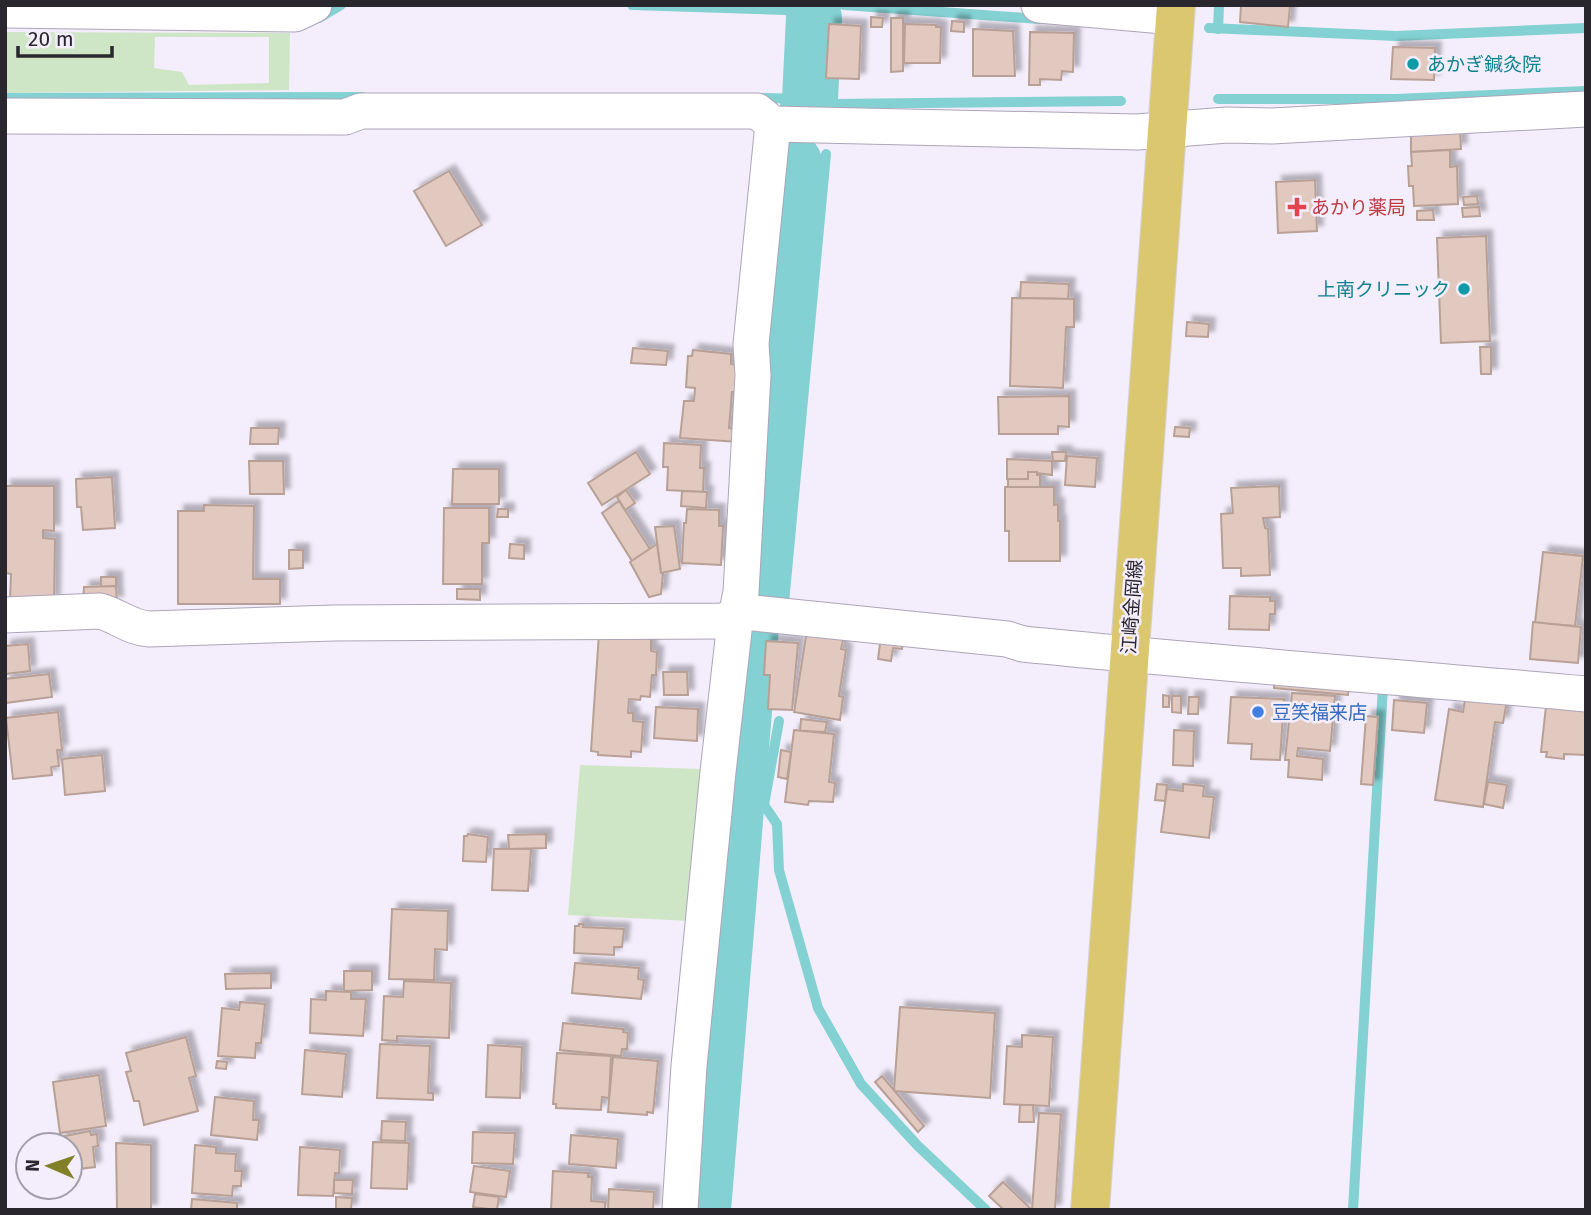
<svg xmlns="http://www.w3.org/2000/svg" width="1591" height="1215" viewBox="0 0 1591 1215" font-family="'Fira Sans','Noto Sans JP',sans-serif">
	<defs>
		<filter id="shadow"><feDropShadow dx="6" dy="-6" stdDeviation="2" flood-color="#0004"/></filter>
	</defs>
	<rect width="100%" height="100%" fill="#f4eefc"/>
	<g fill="#cfe6c6" fill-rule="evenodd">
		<path d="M5,32L290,33L289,90L5,93ZM155,37H269V83L189,85L182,72L154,68Z"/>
		<path d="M580,765L703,769L691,921L568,915Z"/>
	</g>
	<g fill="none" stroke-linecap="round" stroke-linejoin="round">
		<g stroke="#83d1d2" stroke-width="10">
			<path d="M632,5L787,10L801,11L814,18L838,5"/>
			<path d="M844,5L1039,19"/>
			<path d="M319,18L341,5"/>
			<path d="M1209,28L1396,36L1586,28"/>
			<path d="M1218,29L1219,5"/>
			<path d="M5,98L362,97"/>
			<path d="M758,98L810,99L831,104L1121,101"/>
			<path d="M1218,99H1396L1586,91"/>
			<path d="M755,588L785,591"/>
			<path d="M791,604L784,603L826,154"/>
			<path d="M779,721L764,805L777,824L779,870L818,1008L861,1084L918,1146L986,1210"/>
			<path d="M1353,1210L1383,686"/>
		</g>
		<g stroke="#83d1d2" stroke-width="56">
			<path d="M808,105L810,99L814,18"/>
			<path d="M703,1210L751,626L794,162"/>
		</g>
	</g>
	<g fill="#e2c9bf" stroke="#b8a096" stroke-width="2" filter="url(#shadow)">
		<path d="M1241,5H1290L1288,27L1240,22Z"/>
		<path d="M871,17L883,18L882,27H871Z"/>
		<path d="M891,18H903V71L891,72Z"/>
		<path d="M952,21L964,22V32L951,31Z"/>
		<path d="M829,24L861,26L859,79L826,78Z"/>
		<path d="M905,24L936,25V27H941L940,63H904Z"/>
		<path d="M973,29L1013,31L1015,76H973Z"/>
		<path d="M1030,32L1074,33L1073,72L1062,71L1061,80L1040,79V85H1029Z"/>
		<path d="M1393,47L1435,48L1434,80L1391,79Z"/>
		<path d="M1460,129L1461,149L1411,152V132Z"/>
		<path d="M1450,150V167L1457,166L1458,204L1414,206L1413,186H1409L1408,166H1412L1411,152Z"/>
		<path d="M449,171L482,225L446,246L414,191Z"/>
		<path d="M1315,180L1317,231L1278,233L1276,182Z"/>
		<path d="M1477,196L1478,204L1464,205L1463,197Z"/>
		<path d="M1479,207L1480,216L1463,217L1462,208Z"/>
		<path d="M1433,210L1434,220H1417V211Z"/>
		<path d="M1486,236L1490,341L1441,343L1437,238Z"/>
		<path d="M1021,282L1069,284L1068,299L1020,298Z"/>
		<path d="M1012,298L1074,299V327H1066L1063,388L1010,386Z"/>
		<path d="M1187,322L1209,324L1208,337L1186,336Z"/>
		<path d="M1480,347H1491V374H1481Z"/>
		<path d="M633,348L668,351L666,365L631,363Z"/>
		<path d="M693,350L731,354V364L738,365L736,392H732L729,428L741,429L739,442L680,438L684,401H694L695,388L686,387L688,356H692Z"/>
		<path d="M1069,396V427L1058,426V434H999L998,397Z"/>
		<path d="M1175,427L1190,428L1189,437L1174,436Z"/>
		<path d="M251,428H279L278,444H250Z"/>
		<path d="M664,443L701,445L700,468H704L703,492L667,490L668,467H663Z"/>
		<path d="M636,452L650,474L602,505L588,483Z"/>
		<path d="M1052,452H1066L1065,461H1053Z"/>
		<path d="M1067,456L1097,458L1095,487L1065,485Z"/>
		<path d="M1007,459L1052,461V475L1028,472V479H1007Z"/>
		<path d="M249,461H283L284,494H250Z"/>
		<path d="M453,469H499V504H452Z"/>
		<path d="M1028,472H1037V475H1040V487H1008V479H1028Z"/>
		<path d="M112,477L115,528L83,530L81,507H77L76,479Z"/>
		<path d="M5,486H54V531L43,530V538L55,539L54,601L10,600L11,574L6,573Z"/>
		<path d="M1279,486L1280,517L1263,518L1265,528L1268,529L1270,575L1241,576V568H1223L1221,514L1233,513L1231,488Z"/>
		<path d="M1005,487H1054V505L1058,504V521H1060V561H1009V531H1005Z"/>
		<path d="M626,490L635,503L625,510L617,497Z"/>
		<path d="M682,491L707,492L706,508L681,506Z"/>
		<path d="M619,501L650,549L632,561L602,513Z"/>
		<path d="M204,505L254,506L253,579H280V604H178V511H204Z"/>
		<path d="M444,508H489V543H482V584H443Z"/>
		<path d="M498,509H508V517H497Z"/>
		<path d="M687,509L719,510V526H723L721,565L682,563L684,523H686Z"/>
		<path d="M674,526L680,569L661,573L655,527Z"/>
		<path d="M510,544L524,545V559L509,558Z"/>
		<path d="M657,544L661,573H663L661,594L649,597L630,562Z"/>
		<path d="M289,550H303V568L289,569Z"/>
		<path d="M1543,552L1583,556L1575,626L1535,623Z"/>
		<path d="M101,577H116V586L101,587Z"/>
		<path d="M116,586L117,602H83L84,587Z"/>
		<path d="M457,589H480V600L457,599Z"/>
		<path d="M1230,596L1270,597V601H1275V614H1270L1269,630L1229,629Z"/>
		<path d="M1533,622L1581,627L1578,663L1530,659Z"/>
		<path d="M807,630L844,636L841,649L846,650L839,696L843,697L840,720L794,712Z"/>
		<path d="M599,633L651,637V651L657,652L656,675H652L650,697L641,696L640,700L629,699L628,713H633V721L643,722L641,752L631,751V757L598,755V752L591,751Z"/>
		<path d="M881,636L903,640L902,649L893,648L891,661L878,659Z"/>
		<path d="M766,641L798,643L792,710L768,709L770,675H764Z"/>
		<path d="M28,644L30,671L5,674V646Z"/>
		<path d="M663,672H687L688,695H664Z"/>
		<path d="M49,674L52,697L5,703V679Z"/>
		<path d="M1274,676L1349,683L1348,695L1274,688Z"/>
		<path d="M1292,693L1335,696L1330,751L1298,748L1297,756L1323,759L1322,780L1288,777L1289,760H1285Z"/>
		<path d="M1466,694L1507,700L1503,723L1495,722L1483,807L1435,800L1449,709L1463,712Z"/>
		<path d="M1163,695L1169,696V707H1163Z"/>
		<path d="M1172,696H1181V713L1172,712Z"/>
		<path d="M1189,697H1199L1198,714H1188Z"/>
		<path d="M1231,697L1284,699L1280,760L1251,759L1252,744L1228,743Z"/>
		<path d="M1394,700L1427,703L1424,733L1392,730Z"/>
		<path d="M1546,706L1586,710V755L1564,754V759L1546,757L1547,752H1541Z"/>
		<path d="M656,707L698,709L697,741L654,738Z"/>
		<path d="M58,712L62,750H57L59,766L51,767L52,775L13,779L6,718Z"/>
		<path d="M1366,716L1378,717L1373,785L1361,784Z"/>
		<path d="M801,719L827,722L825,732L800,731Z"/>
		<path d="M794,730L834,734L829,782L835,783L833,802L809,801L808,805L785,802Z"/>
		<path d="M1174,730L1194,731L1193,766L1173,765Z"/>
		<path d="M781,750L791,752L787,779L778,777Z"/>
		<path d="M102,755L105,791L65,795L62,759Z"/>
		<path d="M1488,782L1507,785L1503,808L1484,804Z"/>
		<path d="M1157,784L1167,785L1165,801L1155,800Z"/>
		<path d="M1183,784L1204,786L1203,796L1214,797L1209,838L1161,832L1167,789L1183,791Z"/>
		<path d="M468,834L488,837L486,862L463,861L464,836H467Z"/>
		<path d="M546,834V848L509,849L508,835Z"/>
		<path d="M494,849H531L528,891L492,890Z"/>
		<path d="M392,909L448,911L447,950L435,949L434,980L389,979Z"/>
		<path d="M579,924H584L583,927L624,929L622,947H614V955L574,953L575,926H579Z"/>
		<path d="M575,963L639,968L638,979L644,980L641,999L572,993Z"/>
		<path d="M344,971H372V990L344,991Z"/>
		<path d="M271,973V988L226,989L225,974Z"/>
		<path d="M404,981L451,983L449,1038L397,1036V1041L382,1040L384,996L403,997Z"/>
		<path d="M326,991L351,992V999H366L363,1036L310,1033L311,999L326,1000Z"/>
		<path d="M240,1002L265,1004L261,1043H256L255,1058L218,1056L222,1008L239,1010Z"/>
		<path d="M900,1007L995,1013L990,1098L894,1091Z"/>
		<path d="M563,1023L623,1029V1032L628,1033L627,1049H622L621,1056L560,1050Z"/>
		<path d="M1022,1035L1053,1037L1049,1106L1004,1104L1007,1046L1022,1047Z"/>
		<path d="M186,1037L196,1076L189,1078L198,1111L144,1125L139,1101H134L126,1072L131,1071L126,1053Z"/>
		<path d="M380,1044L430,1046L428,1093H433V1100L377,1098Z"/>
		<path d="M488,1045L522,1047L520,1098L486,1097Z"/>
		<path d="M305,1050L346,1054L342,1097L302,1094Z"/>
		<path d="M557,1053L611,1056L609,1098L602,1097L601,1110L556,1108V1104H553Z"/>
		<path d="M613,1057L658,1061L653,1113L647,1112V1115L608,1112Z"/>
		<path d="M217,1061L227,1062L226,1069L216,1068Z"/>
		<path d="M99,1075L106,1126L60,1133L53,1082Z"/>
		<path d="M882,1076L924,1126L918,1132L875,1082Z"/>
		<path d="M215,1097L254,1101L253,1120H259L257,1140L211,1135Z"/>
		<path d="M1020,1105H1033L1034,1122H1019Z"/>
		<path d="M1039,1113L1061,1114L1055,1210H1032Z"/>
		<path d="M382,1121L406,1122L405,1141L381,1140Z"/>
		<path d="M90,1131L91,1135L97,1134L98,1146L93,1147L95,1167L70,1170V1145H61L60,1137Z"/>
		<path d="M473,1132L515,1133L513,1164L472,1163Z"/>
		<path d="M571,1135L618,1139L616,1168L569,1164Z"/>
		<path d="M373,1142L409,1143L407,1189L371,1188Z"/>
		<path d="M116,1143L151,1145V1210H117Z"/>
		<path d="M195,1145L216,1147V1153L236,1154L235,1171H242L241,1186H233L232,1196L192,1193Z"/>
		<path d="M300,1147L340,1150L339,1173H335L333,1196L298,1195Z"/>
		<path d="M474,1166L510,1171L506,1197L470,1192Z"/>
		<path d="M553,1171L588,1173V1177H592L591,1201L605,1202V1210H551Z"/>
		<path d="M334,1180H353L352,1194L334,1193Z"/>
		<path d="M1003,1182L1032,1210H1004L989,1196Z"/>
		<path d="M609,1189L654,1192L653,1210H608Z"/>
		<path d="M475,1194L499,1197L497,1210L473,1207Z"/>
		<path d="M336,1197L352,1198L351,1210H336Z"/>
		<path d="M192,1199L237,1203V1210H191Z"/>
	</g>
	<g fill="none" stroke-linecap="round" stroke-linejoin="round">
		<g stroke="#ada4b9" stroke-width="37">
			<g id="minor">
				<path d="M1039,5L1175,17"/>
				<path d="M5,10L295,14L314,5"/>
				<path d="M5,116L345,117L361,111H757L773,124L1137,132L1227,125L1272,126L1586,109"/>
				<path d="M5,615L100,611C118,616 131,628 149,629L334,623L723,621L744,612L1007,639L1023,644C1211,663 1398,677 1586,694"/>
				<path d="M680,1210L689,1066L718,772L735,622L741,592L753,375L751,344L773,124"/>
			</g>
		</g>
		<g stroke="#d4d4d5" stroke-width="40">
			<path id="major" d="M1090,1210L1176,5"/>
		</g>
		<use href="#minor" stroke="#fff" stroke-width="35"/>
		<use href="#major" stroke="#dcc771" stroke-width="38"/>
	</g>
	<g fill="#0f9aa8" stroke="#f4eefc" stroke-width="2.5">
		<circle cx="1413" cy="64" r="7"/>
		<circle cx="1464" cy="289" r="7"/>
	</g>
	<path fill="#e0444e" stroke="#f4eefc" stroke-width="2.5" d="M1293.5 196.5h7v7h7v7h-7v7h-7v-7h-7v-7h7z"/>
	<circle fill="#3f7fe0" stroke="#f4eefc" stroke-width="2.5" cx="1258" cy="712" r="7"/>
	<g text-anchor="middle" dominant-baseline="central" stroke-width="5" stroke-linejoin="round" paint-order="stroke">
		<g font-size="19" fill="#0d838f" stroke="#f4eefc" text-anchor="start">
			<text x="1427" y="64">あかぎ鍼灸院</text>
			<text x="1450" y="289" text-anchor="end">上南クリニック</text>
		</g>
		<g font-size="19" fill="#be3a42" stroke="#f4eefc" text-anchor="start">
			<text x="1311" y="207">あかり薬局</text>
		</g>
		<g font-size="19" fill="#2a262e" stroke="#f4eefc">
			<text transform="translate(1132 607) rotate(-86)">江崎金岡線</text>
		</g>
		<g font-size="19" fill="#366cbe" stroke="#f4eefc" text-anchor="start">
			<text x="1272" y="712">豆笑福来店</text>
		</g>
	</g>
	<rect width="1591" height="1215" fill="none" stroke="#2a262e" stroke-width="14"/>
	<g transform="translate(49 1166) rotate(272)"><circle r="33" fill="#f4eefc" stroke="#a39eaa" stroke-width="2"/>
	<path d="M0-5L12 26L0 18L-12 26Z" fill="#817f28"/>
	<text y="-10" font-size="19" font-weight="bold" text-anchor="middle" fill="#2a262e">N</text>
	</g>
	<path d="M18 46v10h94v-10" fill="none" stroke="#2a262e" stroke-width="3.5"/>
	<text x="28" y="46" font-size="21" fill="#2a262e" stroke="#f4eefc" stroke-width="5" paint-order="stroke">20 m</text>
</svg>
